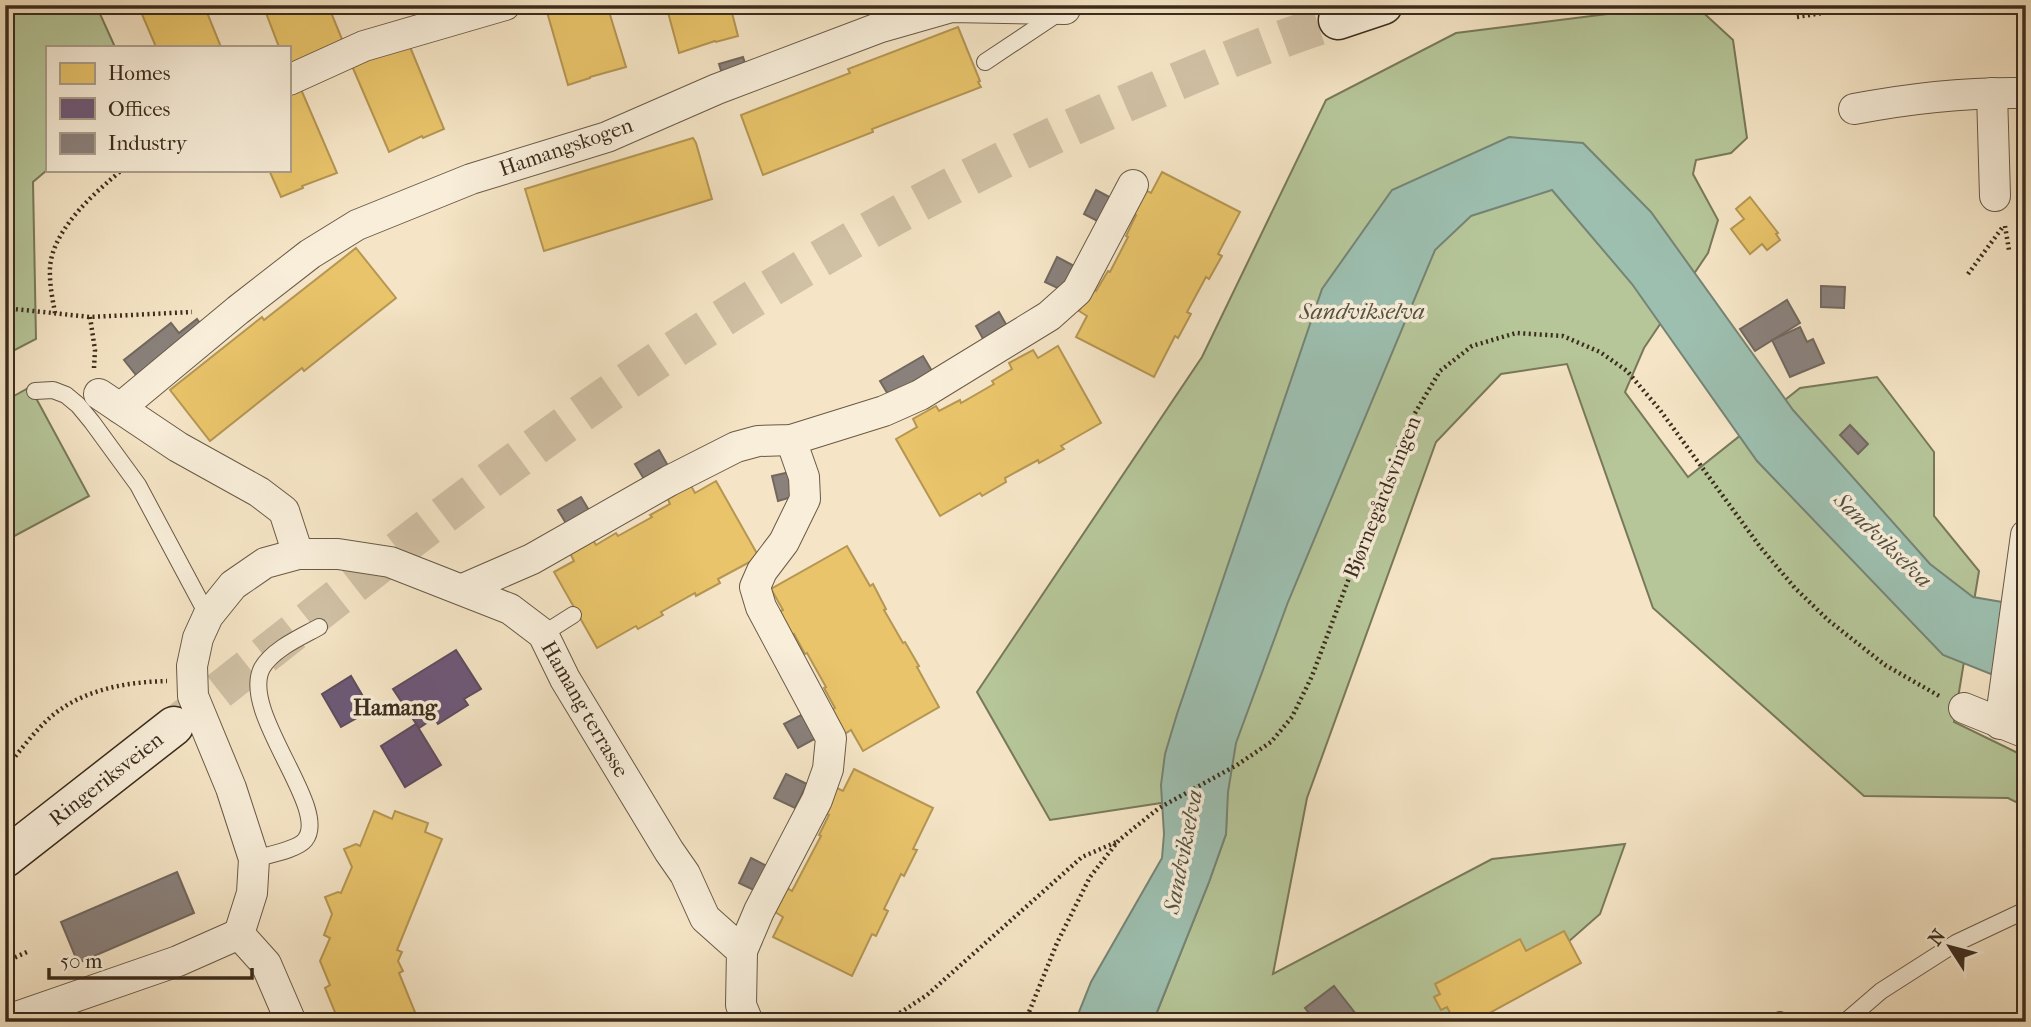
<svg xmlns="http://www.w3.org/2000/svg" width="2031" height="1027" viewBox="0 0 2031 1027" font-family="'IM FELL French Canon',serif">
	<rect width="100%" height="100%" fill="#f5e5c6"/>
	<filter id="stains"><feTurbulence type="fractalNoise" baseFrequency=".00286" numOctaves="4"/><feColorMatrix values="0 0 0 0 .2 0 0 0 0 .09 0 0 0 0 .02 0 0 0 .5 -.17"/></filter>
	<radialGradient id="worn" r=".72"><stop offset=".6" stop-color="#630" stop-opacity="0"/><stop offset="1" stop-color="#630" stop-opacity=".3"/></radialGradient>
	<g fill="#b6c699" stroke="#78795a" stroke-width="2">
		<path d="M5,5H96L115,47H47V170L33,182L36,339L5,355Z"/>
		<path d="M1679,5H1695L1733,40L1747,138L1731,153L1696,160L1693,174L1718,220L1708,253L1644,348L1625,392L1688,477L1800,388L1877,377L1934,452V516L1979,571L1954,722L2026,757V807L2008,798L1864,796L1653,608L1567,364L1501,374L1436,442L1307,798L1273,974L1492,859L1625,844L1600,914L1477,1022H1153L1209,882L1226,834L1227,793L1050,820L977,692L1202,357L1326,100L1456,33Z"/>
		<path d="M30,387L89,496L5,541V401Z"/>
	</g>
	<path fill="#9dbfb0" stroke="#768475" stroke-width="2" d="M1509,137L1583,143L1651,212L1793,410L1930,564L1973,597L2026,606V688L1943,655L1757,461L1632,284L1552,190L1471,216L1435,250L1288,602L1236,743L1228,792L1226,834L1209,882L1153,1022H1075L1091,982L1162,858L1164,834L1161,785L1165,754L1177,714L1322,289L1392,190Z"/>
	<g fill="#e9c46a" stroke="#b59653" stroke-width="2">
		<path d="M138,5H204L221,47H156Z"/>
		<path d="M263,5H328L346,49L289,72V47H279Z"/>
		<path d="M421,5H485L426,24Z"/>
		<path d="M545,5H607L626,67L590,77V78L568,85Z"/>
		<path d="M666,5H730L738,36L716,42L715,41L679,53Z"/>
		<path d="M958,27L980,81L978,82L981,87L872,129L873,132L763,175L741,115L850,73L848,69Z"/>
		<path d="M408,42L444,129L423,138L422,136L389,152L352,66Z"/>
		<path d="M300,87L337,173L302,186L303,188L281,197L269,170H289V92Z"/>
		<path d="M693,138L696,143L712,199L544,251L525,189Z"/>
		<path d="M1162,172L1240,212L1218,254L1222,256L1209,279L1206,277L1187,312L1191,314L1178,338L1175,336L1154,377L1076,337L1087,316L1079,311L1090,288L1096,291L1108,271L1110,272L1128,237L1126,236L1136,215L1130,213L1143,189L1151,193Z"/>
		<path d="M1750,197L1778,233L1776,234L1780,240L1767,250L1762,244L1750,254L1731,229L1744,219L1736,209Z"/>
		<path d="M356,248L396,298L304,371L302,368L210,441L170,390L262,317L264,320Z"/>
		<path d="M1058,346L1101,423L1061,446L1064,449L1039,463L1038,460L1005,478L1006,482L982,496L980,493L940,516L896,439L917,427L913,419L936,406L939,411L960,400L961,403L994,384L992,381L1012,369L1009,363L1033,350L1038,358Z"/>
		<path d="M716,481L759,557L718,579L720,583L696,596L695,593L661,612L663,615L638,629L636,626L597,648L554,572L574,561L570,553L593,540L596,545L616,533L618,536L652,517L650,515L670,504L667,497L690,484L695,493Z"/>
		<path d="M847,546L870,586L873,584L886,609L884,610L903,643L905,642L919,666L917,667L939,707L863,751L851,730L843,735L830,711L835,708L824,688L826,687L807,653L805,654L794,634L788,638L774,614L783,610L771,589Z"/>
		<path d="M854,769L933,808L913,849L917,850L904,876L901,874L884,909L888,911L876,936L872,934L852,976L773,937L783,917L775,912L787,888L792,891L821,836L819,835L829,815L823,812L835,787L843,791Z"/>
		<path d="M374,811L392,819L395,811L428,823L425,832L442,839L397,950L402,952L398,961L403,971L399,973L419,1022H339L325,988L330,985L320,961L330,938L324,935L332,914L325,897L338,892L341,893L352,867L344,849L356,844L360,846Z"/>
		<path d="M1564,931L1581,963L1473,1022H1455L1447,1007L1441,1010L1434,997L1440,994L1435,984L1520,939L1526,951Z"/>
	</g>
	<g fill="#6d597a" stroke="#5e4c5e" stroke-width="2">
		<path d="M456,650L481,689L464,699L468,705L438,724L434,718L419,728L393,689Z"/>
		<path d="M351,676L371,710L341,727L322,694Z"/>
		<path d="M416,724L441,765L405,787L381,746Z"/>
	</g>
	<g fill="#8a817c" stroke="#72685f" stroke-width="2">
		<path d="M743,57L747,69L723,77L719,64Z"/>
		<path d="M1096,190L1117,201L1105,225L1084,214Z"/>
		<path d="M1057,257L1078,268L1066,292L1045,282Z"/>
		<path d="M1821,286L1845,287L1844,308L1821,307Z"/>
		<path d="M1787,300L1800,323L1755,351L1740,329Z"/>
		<path d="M999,312L1011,333L987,346L976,326Z"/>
		<path d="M197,319L205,330L140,380L124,360L171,323L179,333Z"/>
		<path d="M1800,327L1807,342L1813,339L1824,363L1790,377L1772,340Z"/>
		<path d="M923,356L935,376L889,396L880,381Z"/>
		<path d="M1850,425L1868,444L1858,454L1840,435Z"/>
		<path d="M659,450L671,471L647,484L635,464Z"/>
		<path d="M790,472L795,496L778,501L772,476Z"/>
		<path d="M581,497L593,517L570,530L558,510Z"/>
		<path d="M805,713L818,737L798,748L784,724Z"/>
		<path d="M786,774L807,784L795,808L774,798Z"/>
		<path d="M751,858L771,868L760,893L739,883Z"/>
		<path d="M177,872L194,913L78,963L61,922Z"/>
		<path d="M1334,986L1356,1014L1346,1022H1316L1305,1008Z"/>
	</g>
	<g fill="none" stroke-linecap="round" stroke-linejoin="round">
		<path stroke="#d0c0a4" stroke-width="38" stroke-dasharray="38 19" stroke-linecap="butt" d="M174,726C337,599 497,467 669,353C824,250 987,161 1159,89C1218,64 1277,39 1338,20"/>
		<g stroke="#6a5a46" stroke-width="18">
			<g id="lane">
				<path d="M985,62L1060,12"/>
				<path d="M35,391L53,390L66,395L78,405L92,422L138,485L208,616"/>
				<path d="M543,634L573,615"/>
				<path d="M254,859C267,855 297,850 305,840C331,809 239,712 262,668C273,649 301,637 319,627"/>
				<path d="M1780,1020L1781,1022"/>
				<path d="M1845,1022L1881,991L1956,943L2026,910"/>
			</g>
		</g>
		<g stroke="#6a5a46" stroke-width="32">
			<g id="street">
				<path d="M289,80L364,46L505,5"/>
				<path d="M1992,93L1995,196"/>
				<path d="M1854,109C1911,98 1967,92 2026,93"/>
				<path d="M99,394L178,447L259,492L284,511L298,554"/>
				<path d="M120,408L238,310L310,254L357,225L471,179L607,137L717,89L881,27L951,7L1065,9"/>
				<path d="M463,589L532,559L669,481L736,447L758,441L791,440L884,411L920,395L1049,316L1077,291L1133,185"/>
				<path d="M1964,708L2026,733"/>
				<path d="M2000,724L2026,535"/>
				<path d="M239,934L266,964L291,1022"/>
				<path d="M742,951L759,911L817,800L828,769L831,738L761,607L755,587L762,571L784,542L805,499L804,477L791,440"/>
				<path d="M5,1021L178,961L239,934L252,893L254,859L231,788L193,696L192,666L198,638L208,616L233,585L265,563L298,554H338L390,562L510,609L543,634L565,679L669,851L685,874L705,918L742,951L741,1005L748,1022"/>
			</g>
		</g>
		<g stroke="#3b2c1c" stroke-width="41">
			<g id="secondary">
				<path d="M1338,20L1383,5"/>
				<path d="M5,858L174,726"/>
			</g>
		</g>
		<g stroke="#3b2c1c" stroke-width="4.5" stroke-dasharray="2 3.5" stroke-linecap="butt">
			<path d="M1797,17L1873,5"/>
			<path d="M2005,226L2009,250"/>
			<path d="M1968,274L2002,228L2005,227"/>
			<path d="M5,308L90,317L192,312"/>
			<path d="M55,313C53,301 50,288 50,275C47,234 93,194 122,170"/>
			<path d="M90,317L95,350L94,368"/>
			<path d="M5,769C20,751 35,730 53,715C85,689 127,682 167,681"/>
			<path d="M5,962L29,951"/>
			<path d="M886,1022L927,995L1082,857L1119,841"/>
			<path d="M1025,1022L1057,943L1090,877L1119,840L1159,808L1237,765L1271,742L1292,717L1312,676L1405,430L1440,371L1472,346L1516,333L1563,336L1600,352L1627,371L1660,410L1761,548L1795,588L1828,620L1885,665L1941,697"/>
		</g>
		<use href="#lane" stroke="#f8eeda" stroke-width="16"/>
		<use href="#street" stroke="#f8eeda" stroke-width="30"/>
		<use href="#secondary" stroke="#f8eeda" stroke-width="38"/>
	</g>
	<g text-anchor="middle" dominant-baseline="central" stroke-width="7" stroke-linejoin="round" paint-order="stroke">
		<g font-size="21" fill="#3b2c1c" stroke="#f8eeda">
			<text transform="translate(566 147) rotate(-19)">Hamangskogen</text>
			<text transform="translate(1382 497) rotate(-68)">Bjørnegårdsvingen</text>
			<text transform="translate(585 709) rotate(60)">Hamang terrasse</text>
			<text transform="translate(106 779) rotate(-38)">Ringeriksveien</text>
		</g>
		<g font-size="23" font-style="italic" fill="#545141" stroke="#f8eeda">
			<text x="1362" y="311">Sandvikselva</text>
			<text transform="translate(1883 540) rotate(44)">Sandvikselva</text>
			<text transform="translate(1183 852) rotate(-79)">Sandvikselva</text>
		</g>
		<g font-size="23" font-weight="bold" fill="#3b2c1c" stroke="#f8eeda">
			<text x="395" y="707">Hamang</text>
		</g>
	</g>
	<rect width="2031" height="1027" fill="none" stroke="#f5e5c6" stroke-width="28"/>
	<rect x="7" y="7" width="2017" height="1013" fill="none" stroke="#3b2c1c" stroke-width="3.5"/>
	<rect x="14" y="14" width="2003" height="999" fill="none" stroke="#3b2c1c" stroke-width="2"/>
	<rect x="46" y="46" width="245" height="126" fill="#f8eeda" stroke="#aca08e" stroke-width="2"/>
	<rect x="60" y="63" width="35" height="21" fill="#e9c46a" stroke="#aca08e" stroke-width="2"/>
	<text x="108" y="80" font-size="21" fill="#3b2c1c">Homes</text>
	<rect x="60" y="98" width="35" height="21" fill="#6d597a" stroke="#aca08e" stroke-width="2"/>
	<text x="108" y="116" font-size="21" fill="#3b2c1c">Offices</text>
	<rect x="60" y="133" width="35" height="21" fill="#8a817c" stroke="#aca08e" stroke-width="2"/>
	<text x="108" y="150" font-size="21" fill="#3b2c1c">Industry</text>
	<g transform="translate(1950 947) rotate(306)" stroke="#f8eeda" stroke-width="5" paint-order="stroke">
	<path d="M0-5L12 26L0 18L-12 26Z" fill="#3b2c1c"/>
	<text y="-10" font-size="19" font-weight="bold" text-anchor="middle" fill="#3b2c1c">N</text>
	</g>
	<path d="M49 968v10h203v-10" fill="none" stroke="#3b2c1c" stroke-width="3.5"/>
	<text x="60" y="968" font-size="21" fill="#3b2c1c" stroke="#f8eeda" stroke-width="5" paint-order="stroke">50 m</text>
	<rect width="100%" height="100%" filter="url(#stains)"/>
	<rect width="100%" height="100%" fill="url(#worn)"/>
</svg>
